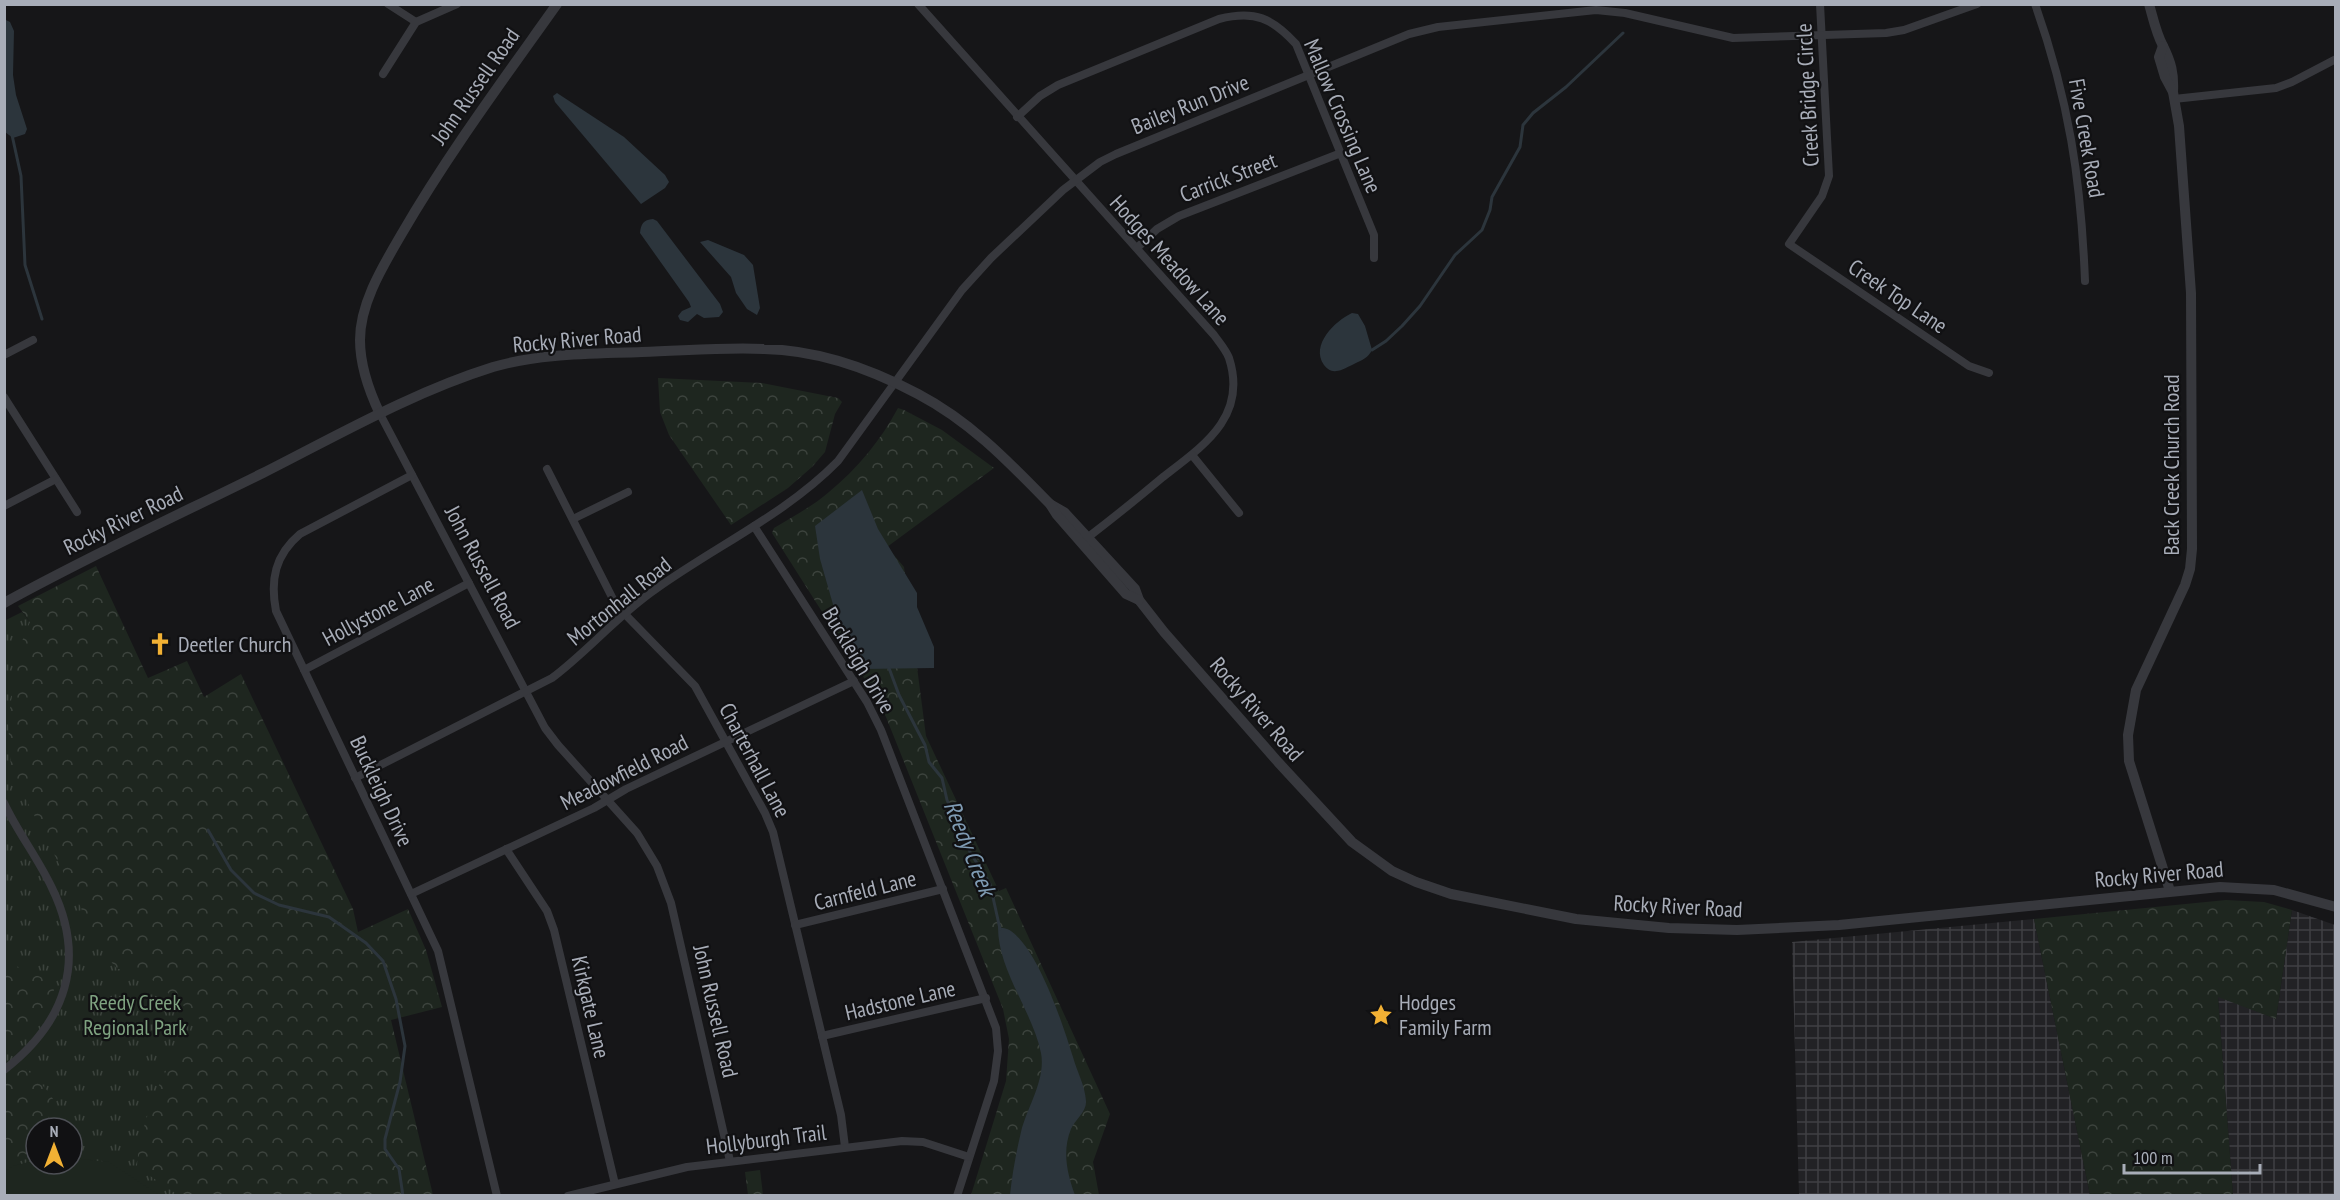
<svg xmlns="http://www.w3.org/2000/svg" width="2340" height="1200" viewBox="0 0 2340 1200" font-family="'PT Sans Narrow',sans-serif">
	<defs>
		<pattern id="industrial-grid" width="8" height="8" patternUnits="userSpaceOnUse" patternTransform="scale(1.5)"><rect width="8" height="8" fill="#222225"/><path d="M0 4h8M4 0v8" fill="none" stroke="#3f3f43"/></pattern>
		<pattern id="grass-tufts" width="24" height="20" patternUnits="userSpaceOnUse" patternTransform="scale(1.5)"><rect width="24" height="20" fill="#1e261f"/><path d="M3 7l-1-3M5 7V3M7 7l1-3M15 17l-1-3M17 17v-4M19 17l1-3" fill="none" stroke="#3c433d"/></pattern>
		<pattern id="forest-crowns" width="20" height="18" patternUnits="userSpaceOnUse" patternTransform="scale(1.5)"><rect width="20" height="18" fill="#1e261f"/><path d="M2 6a3 3 0 1 1 6 0M12 15a3 3 0 1 1 6 0" fill="none" stroke="#3c433d"/></pattern>
	</defs>
	<rect width="100%" height="100%" fill="#161618"/>
	<g fill="url(#industrial-grid)">
		<path d="M2292,910L2335,925V1195H2233L2218,996L2276,1019Z"/>
		<path d="M2034,919L2090,1195H1799L1792,942Z"/>
	</g>
	<path fill="url(#grass-tufts)" fill-rule="evenodd" d="M22,612L197,831L353,1195L5,1196L4,621ZM36,1128H72V1164H36Z"/>
	<g fill="url(#forest-crowns)">
		<path d="M658,378L762,383L838,398L842,402L835,414L825,452L812,467L788,488L731,525L669,435L660,412Z"/>
		<path d="M898,408L904,410L942,430L994,468L887,547L904,567L926,736L999,891L1006,888L1110,1114L1093,1162L1099,1195H971L1006,1081L1009,1039L1003,1009L886,717L873,692L772,533L774,528C792,517 813,506 829,492C857,469 881,440 898,408Z"/>
		<path d="M96,566L148,678L187,661L204,697L241,674L353,909L358,932L408,909L426,950L442,1007L391,1020L433,1195H178L137,1167C138,1135 157,1080 177,1054C185,1043 199,1035 208,1026L139,969H117L97,944L76,897L11,770L8,721L20,646L30,622L18,606Z"/>
		<path d="M2226,900L2264,902L2292,910L2276,1019L2218,997L2233,1195H2090L2034,919Z"/>
		<path d="M5,959L30,974L50,979L54,983C57,1008 22,1037 5,1052Z"/>
		<path d="M25,1068L46,1089L56,1103L46,1122L34,1126L35,1143L33,1152L5,1161V1080Z"/>
		<path d="M760,1170L763,1195H748L745,1172Z"/>
	</g>
	<path fill="#1e261f" d="M72,1158L109,1162L159,1195H5V1171L13,1166L36,1160V1164H72Z"/>
	<g fill="#2c353c">
		<path d="M4,19L10,22L14,31L13,75L16,95L27,129L25,134L13,138L5,132Z"/>
		<path d="M557,93L624,137L665,175L669,182L665,188L641,204L555,102L553,96Z"/>
		<path d="M653,219L657,221L720,304L723,312L719,317L704,318L697,314L688,322L680,320L678,316L682,311L691,307L689,302L640,233C641,224 643,220 653,219Z"/>
		<path d="M708,240L744,255L753,265L760,308L757,315L747,309L736,293L731,277L700,242Z"/>
		<path d="M1352,313L1358,314L1365,326L1372,350C1368,358 1362,360 1354,364C1349,366 1342,371 1336,371C1332,372 1327,369 1324,365C1310,345 1335,321 1352,313Z"/>
		<path d="M862,490L878,529L917,593V607L934,647V668L863,669L840,629L820,559L815,526Z"/>
		<path d="M998,927C1002,928 1007,928 1011,931C1039,951 1063,1025 1073,1057C1077,1072 1085,1085 1086,1101C1087,1111 1075,1120 1071,1129C1062,1151 1067,1173 1075,1195H1010C1012,1175 1016,1153 1021,1132C1027,1107 1046,1080 1041,1053C1032,1010 998,971 998,927Z"/>
	</g>
	<g fill="none" stroke-linecap="round" stroke-linejoin="round">
		<g stroke="#2c353c" stroke-width="3">
			<path d="M12,135L21,176L25,265L42,319"/>
			<path d="M1372,350L1386,341L1402,326L1420,306L1455,255L1482,230L1490,210L1492,197L1520,147L1523,125L1533,113L1566,87L1623,33"/>
			<path d="M889,668L899,695L925,745L929,762L942,778L947,800L970,852L990,884L1000,929"/>
			<path d="M208,830L231,870L254,893L279,905L329,917L366,943L383,961L396,999L405,1046L400,1082L385,1139V1149L399,1169L403,1196"/>
		</g>
		<g stroke="#37383d" stroke-width="8">
			<path d="M388,4L416,22"/>
			<path d="M918,4L1214,335C1219,342 1226,350 1229,358C1248,417 1203,446 1163,477C1138,498 1113,518 1087,538"/>
			<path d="M1820,4L1829,176L1822,196L1789,244L1969,366L1989,373"/>
			<path d="M2035,4C2069,100 2081,180 2085,281"/>
			<path d="M383,74L416,22L457,4"/>
			<path d="M2174,99L2276,88L2292,82L2336,59"/>
			<path d="M1017,117L1040,96L1058,85L1219,19C1255,10 1272,18 1296,44L1374,235V258"/>
			<path d="M1137,248L1157,229L1179,216L1341,153"/>
			<path d="M4,355L33,340"/>
			<path d="M4,397L77,512"/>
			<path d="M380,414L545,728L558,745L637,833L657,866L671,903L730,1161"/>
			<path d="M1192,455L1239,513"/>
			<path d="M547,469L616,605L695,686L765,813L773,832L841,1115L845,1147"/>
			<path d="M412,475L300,534C275,555 270,580 276,611L438,951L497,1196"/>
			<path d="M4,506L56,479"/>
			<path d="M573,519L628,492"/>
			<path d="M754,526L867,702L881,730L996,1028L998,1051L994,1081L957,1196"/>
			<path d="M304,670L469,583"/>
			<path d="M355,778L552,678C588,651 618,615 656,589C716,546 786,514 838,461L962,290L991,258L1063,190L1100,162L1116,154L1409,34L1438,27L1596,10L1625,13L1733,38L1886,33L1904,30L1977,4"/>
			<path d="M4,803C18,833 38,858 52,888C87,960 66,1022 4,1070"/>
			<path d="M506,849L547,911L554,930L615,1184"/>
			<path d="M411,894L594,808L626,789L854,681"/>
			<path d="M795,925L943,889"/>
			<path d="M822,1036L986,998"/>
			<path d="M568,1196L687,1167L902,1141L923,1142L969,1157"/>
		</g>
		<g stroke="#37383d" stroke-width="10">
			<path d="M2149,4C2153,18 2156,33 2163,46C2171,62 2174,73 2173,92"/>
			<path d="M2163,46L2159,57L2165,77L2173,92L2179,126L2191,293L2192,549L2190,569L2185,585L2136,690L2128,735L2129,761L2170,891"/>
			<path d="M380,414C369,391 360,366 360,340C360,303 383,266 401,235C448,154 503,80 557,4"/>
			<path d="M1050,504L1064,512L1135,589L1139,600L1164,632L1278,762L1352,842L1392,871L1416,882L1451,894L1576,919L1669,928L1737,930L1839,925L2220,887L2274,890L2336,907"/>
			<path d="M4,603C89,556 176,516 263,473C338,435 413,392 493,367C542,353 592,354 642,352C683,351 723,347 764,349C817,350 871,369 918,394C971,422 1008,461 1050,504L1057,515L1126,594L1139,600"/>
		</g>
	</g>
	<defs>
		<g id="church-bare" transform="scale(1.8)"><path d="M-1.2-6h2.4v3.5h3.3v2.4h-3.3V6h-2.4V-.1h-3.3v-2.4h3.3Z" fill="#f2b134" stroke="#111113" stroke-width="2.5" paint-order="stroke"/></g>
		<g id="sight-bare" transform="scale(1.8)"><path d="M0-6L1.8-2.2L6-1.7L2.9 1.2L3.7 5.4L0 3.3L-3.7 5.4L-2.9 1.2L-6-1.7L-1.8-2.2Z" fill="#f2b134" stroke="#111113" stroke-width="2.5" paint-order="stroke"/></g>
	</defs>
	<g fill-rule="evenodd">
		<use href="#church-bare" x="160" y="644"/>
		<use href="#sight-bare" x="1381" y="1015"/>
	</g>
	<g text-anchor="middle" dominant-baseline="central" stroke-width="4.5" stroke-linejoin="round" paint-order="stroke">
		<g font-size="22" fill="#a8adb8" stroke="#111113">
			<text transform="translate(475 86) rotate(-55)">John Russell Road</text>
			<text transform="translate(1807 95) rotate(-93)">Creek Bridge Circle</text>
			<text transform="translate(1190 104) rotate(-22)">Bailey Run Drive</text>
			<text transform="translate(1343 116) rotate(67)">Mallow Crossing Lane</text>
			<text transform="translate(2087 138) rotate(80)">Five Creek Road</text>
			<text transform="translate(1228 177) rotate(-21)">Carrick Street</text>
			<text transform="translate(1170 260) rotate(48)">Hodges Meadow Lane</text>
			<text transform="translate(1898 296) rotate(34)">Creek Top Lane</text>
			<text transform="translate(577 339) rotate(-5)">Rocky River Road</text>
			<text transform="translate(2171 465) rotate(-90)">Back Creek Church Road</text>
			<text transform="translate(123 520) rotate(-26)">Rocky River Road</text>
			<text transform="translate(483 567) rotate(62)">John Russell Road</text>
			<text transform="translate(619 601) rotate(-39)">Mortonhall Road</text>
			<text transform="translate(378 611) rotate(-28)">Hollystone Lane</text>
			<text transform="translate(859 660) rotate(59)">Buckleigh Drive</text>
			<text transform="translate(1257 709) rotate(49)">Rocky River Road</text>
			<text transform="translate(755 760) rotate(62)">Charterhall Lane</text>
			<text transform="translate(624 772) rotate(-27)">Meadowfield Road</text>
			<text transform="translate(382 791) rotate(65)">Buckleigh Drive</text>
			<text transform="translate(2159 874) rotate(-5)">Rocky River Road</text>
			<text transform="translate(865 890) rotate(-14)">Carnfeld Lane</text>
			<text transform="translate(1678 906) rotate(3)">Rocky River Road</text>
			<text transform="translate(900 1000) rotate(-13)">Hadstone Lane</text>
			<text transform="translate(591 1007) rotate(77)">Kirkgate Lane</text>
			<text transform="translate(716 1011) rotate(77)">John Russell Road</text>
			<text transform="translate(766 1139) rotate(-7)">Hollyburgh Trail</text>
		</g>
		<g font-size="22" fill="#a8adb8" stroke="#111113" text-anchor="start">
			<text x="178" y="644">Deetler Church</text>
			<text x="1399" y="1002">Hodges<tspan x="1399" dy="25">Family Farm</tspan></text>
		</g>
		<g font-size="22" fill="#7fa381" stroke="#111113">
			<text x="135" y="1002">Reedy Creek<tspan x="135" dy="25">Regional Park</tspan></text>
		</g>
		<g font-size="24" font-style="italic" fill="#7f9bb3" stroke="#111113">
			<text transform="translate(970 848) rotate(68)">Reedy Creek</text>
		</g>
	</g>
	<rect width="2340" height="1200" fill="none" stroke="#a8adb8" stroke-width="12"/>
	<g transform="translate(54 1146)"><circle r="28" fill="#111113" stroke="#4d4f55" stroke-width="1.5"/>
	<path d="M0-4.5L10 22L0 15L-10 22Z" fill="#f2b134"/>
	<text y="-9" font-size="16" font-weight="bold" text-anchor="middle" fill="#a8adb8">N</text>
	</g>
	<path d="M2124 1164v9h136v-9" fill="none" stroke="#a8adb8" stroke-width="3"/>
	<text x="2133" y="1164" font-size="18" fill="#a8adb8" stroke="#111113" stroke-width="4.5" paint-order="stroke">100 m</text>
</svg>
